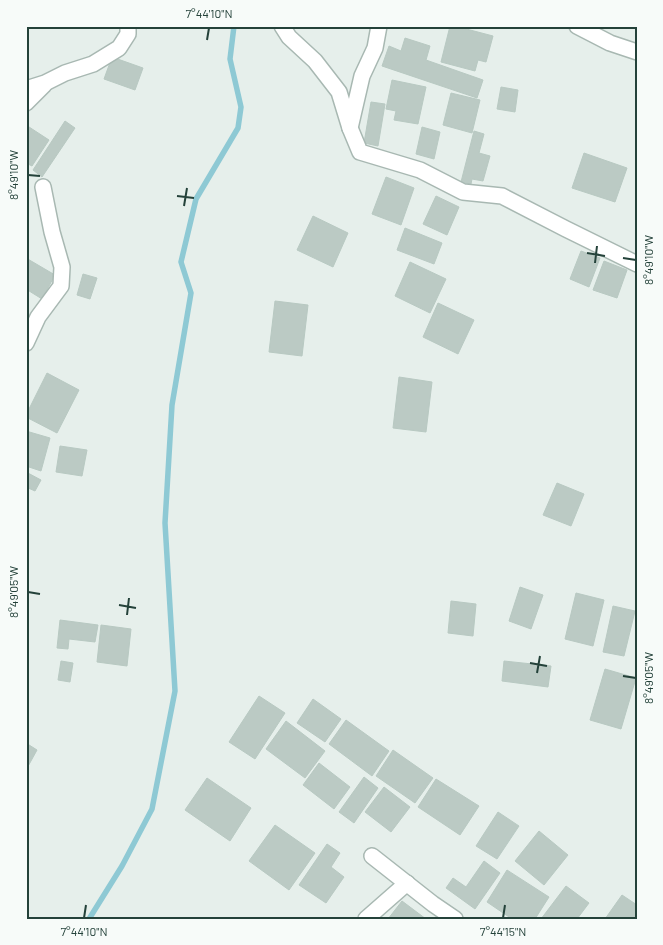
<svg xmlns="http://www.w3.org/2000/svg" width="663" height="945" viewBox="0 0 663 945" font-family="Barlow,sans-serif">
	<rect width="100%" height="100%" fill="#e6efeb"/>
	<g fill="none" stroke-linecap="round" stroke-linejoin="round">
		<path stroke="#8ec9d4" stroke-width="5.5" d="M89,919L122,866L152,809L175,691L165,523L172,405L191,293L181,262L196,199L238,128L241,107L230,59L234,26"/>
	</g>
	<g fill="#bbcac4" stroke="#b8c9c2">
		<path d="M450,26H455L493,36L486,62L478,60L475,71L441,62Z"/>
		<path d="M405,38L430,46L426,60L483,80L477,98L382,66L389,46L401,51Z"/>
		<path d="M112,57L143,68L135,90L104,79Z"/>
		<path d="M392,80L426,87L418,124L394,120L396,111L386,109Z"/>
		<path d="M501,87L518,90L515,112L497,109Z"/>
		<path d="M451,93L480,100L472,133L443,125Z"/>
		<path d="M371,102L385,104L378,146L364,143Z"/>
		<path d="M65,121L75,128L42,177L33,170Z"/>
		<path d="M26,125L49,140L32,166L26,163Z"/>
		<path d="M422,127L440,132L434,159L416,154Z"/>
		<path d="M474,131L484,134L479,153L490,156L483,181L472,179L471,184L461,182Z"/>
		<path d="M584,153L627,168L615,202L572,188Z"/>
		<path d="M386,177L414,188L401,225L372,214Z"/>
		<path d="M436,196L459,207L447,235L423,224Z"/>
		<path d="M313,216L348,233L333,267L297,250Z"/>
		<path d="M405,228L442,243L434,264L397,250Z"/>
		<path d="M581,251L600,258L589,287L570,279Z"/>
		<path d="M26,258L55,275L42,299L26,289Z"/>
		<path d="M604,261L627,270L617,298L593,290Z"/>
		<path d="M410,262L446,279L430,313L395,296Z"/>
		<path d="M83,274L97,278L90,299L77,295Z"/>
		<path d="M275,301L308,305L302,356L269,352Z"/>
		<path d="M438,303L474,320L458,354L423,337Z"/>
		<path d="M47,373L79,390L57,433L26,417V415Z"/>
		<path d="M399,377L432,382L426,432L393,428Z"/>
		<path d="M26,431L50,438L41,471L26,466Z"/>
		<path d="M60,446L87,450L82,476L56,472Z"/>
		<path d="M26,472L41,480L35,491L26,487Z"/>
		<path d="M557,483L584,494L571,526L543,515Z"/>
		<path d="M520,587L543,595L531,629L509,621Z"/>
		<path d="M576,593L604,600L593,646L565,639Z"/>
		<path d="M451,601L476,604L473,636L448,633Z"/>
		<path d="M613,606L635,611L624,656L603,652Z"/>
		<path d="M60,620L98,625L95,642L69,639L68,649L57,648Z"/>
		<path d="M101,625L131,629L127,666L97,662Z"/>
		<path d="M61,661L73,663L70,682L58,680Z"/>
		<path d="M504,661L551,666L548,687L502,681Z"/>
		<path d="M605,669L636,678L621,729L590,720Z"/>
		<path d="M259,696L285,713L255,759L229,742Z"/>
		<path d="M313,699L341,719L325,742L297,723Z"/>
		<path d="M346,720L389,751L372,776L329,744Z"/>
		<path d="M286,721L325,751L305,778L266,749Z"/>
		<path d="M26,743L37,750L26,770Z"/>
		<path d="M393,750L433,778L415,803L376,776Z"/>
		<path d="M319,763L350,787L334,809L303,785Z"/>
		<path d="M364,777L378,788L354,823L339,812Z"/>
		<path d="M207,778L251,808L230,841L185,810Z"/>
		<path d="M436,779L479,806L460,835L418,807Z"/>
		<path d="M384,787L410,807L391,832L365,812Z"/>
		<path d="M498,812L519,826L497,859L476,846Z"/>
		<path d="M275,825L315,853L289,890L249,861Z"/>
		<path d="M539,831L568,855L544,885L515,861Z"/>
		<path d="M327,844L340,853L331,867L344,877L326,903L299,885Z"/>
		<path d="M484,861L500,873L475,909L446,888L453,878L466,887Z"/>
		<path d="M507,870L549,897L535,919H512L487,902Z"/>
		<path d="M566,886L589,903L577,919H541Z"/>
		<path d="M622,895L637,905V919H605Z"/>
		<path d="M402,901L426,919H388Z"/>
	</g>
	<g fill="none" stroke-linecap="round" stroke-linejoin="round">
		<g stroke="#a8b8b2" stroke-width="18">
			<g id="minor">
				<path d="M282,26L289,37L315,61L339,92L350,128L360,152L420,170L463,192L502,196L566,229L637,264"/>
				<path d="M577,26L610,43L637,52"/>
				<path d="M26,89L45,83L65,73L93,64L119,48L128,34V26"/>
				<path d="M26,103L44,85"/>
				<path d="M350,128L362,76L375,48L379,26"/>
				<path d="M26,343L38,317L61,286L62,267L52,232L43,187"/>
				<path d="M372,856L433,904L455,919"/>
				<path d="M366,919L407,883"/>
			</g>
		</g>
		<use href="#minor" stroke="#fff" stroke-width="15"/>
	</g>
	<path fill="none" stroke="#24423a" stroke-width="2" d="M207,40L209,28M28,175L40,176M177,196L194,198M184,206L187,188M587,253L605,256M623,258L636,260M595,263L597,246M28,592L40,594M119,605L136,608M127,615L129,598M530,663L547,666M537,673L540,656M623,676L636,678M84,918L86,905M503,918L505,905"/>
	<rect width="663" height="945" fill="none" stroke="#f7fbf9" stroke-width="55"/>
	<rect x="28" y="28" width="608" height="890" fill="none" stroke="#24423a" stroke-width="2"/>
	<g font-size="12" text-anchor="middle" fill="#24423a">
		<text x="209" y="18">7°44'10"N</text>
		<text transform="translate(14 175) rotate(-90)" y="4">8°49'10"W</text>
		<text transform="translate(649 260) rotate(-90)" y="4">8°49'10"W</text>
		<text transform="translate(14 592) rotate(-90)" y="4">8°49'05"W</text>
		<text transform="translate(649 678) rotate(-90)" y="4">8°49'05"W</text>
		<text x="84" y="936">7°44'10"N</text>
		<text x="503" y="936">7°44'15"N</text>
	</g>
</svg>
